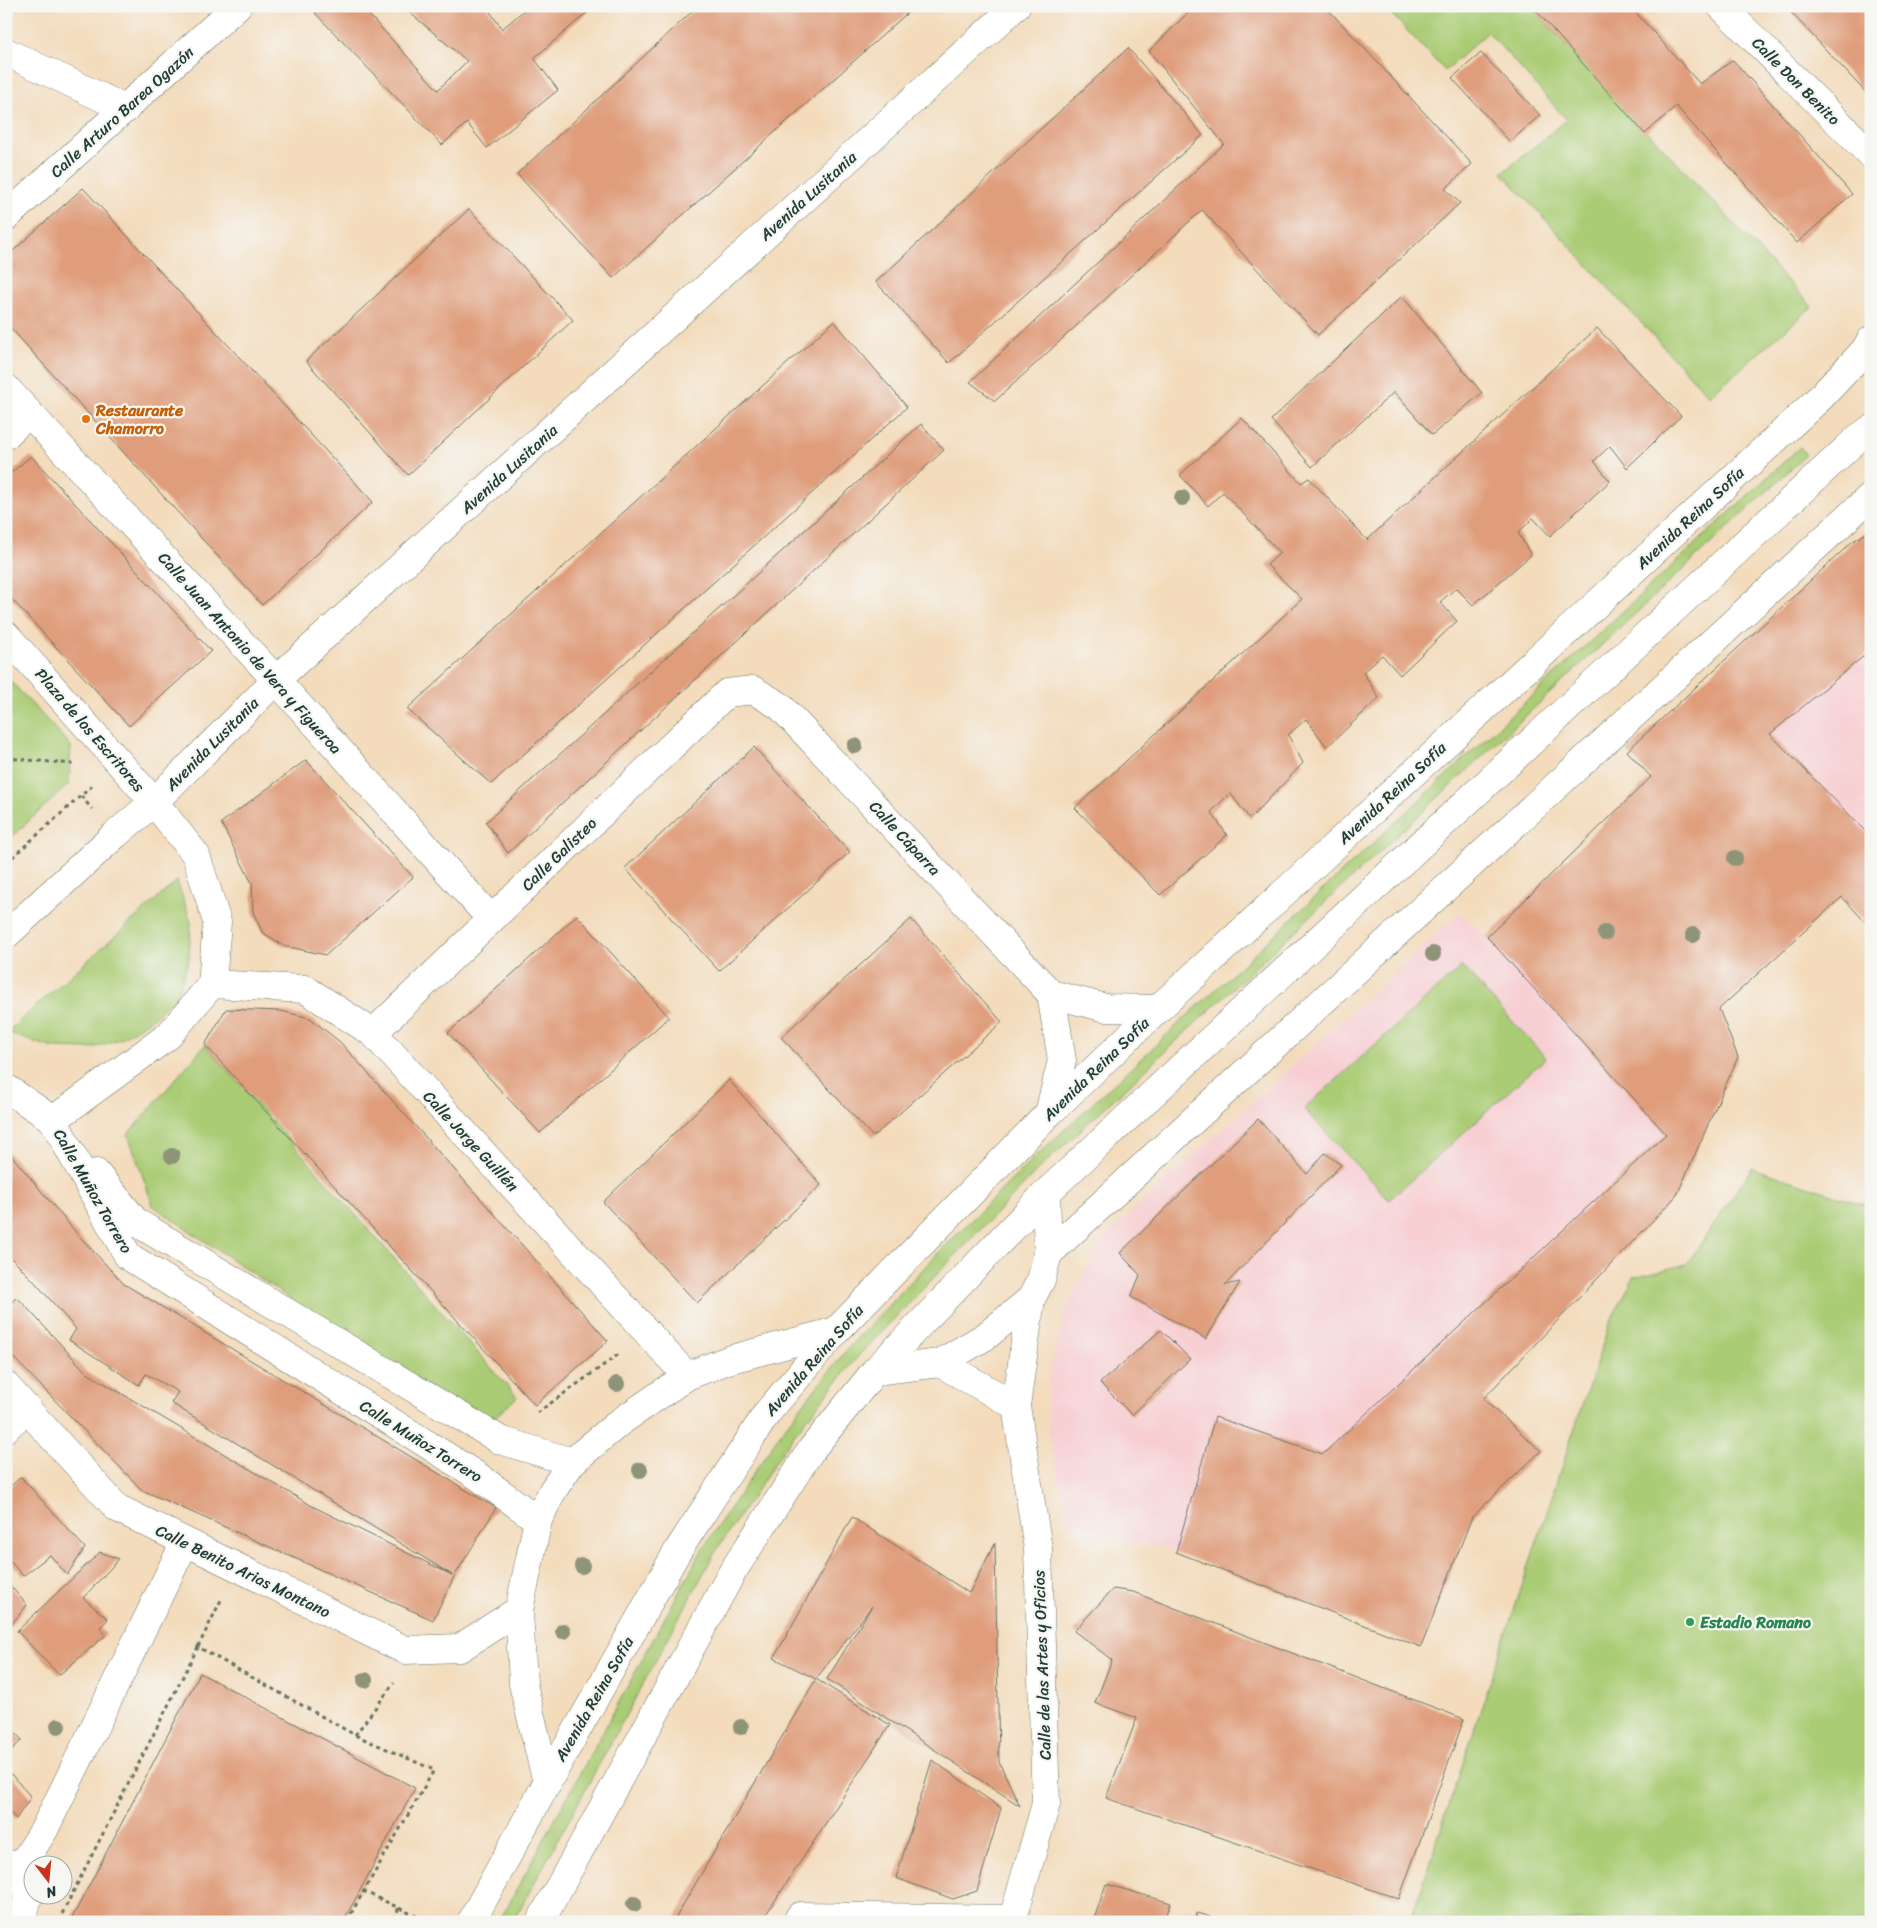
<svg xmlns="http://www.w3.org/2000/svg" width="1877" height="1928" viewBox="0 0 1877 1928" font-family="Sriracha,sans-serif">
	<rect width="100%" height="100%" fill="#f6f6f2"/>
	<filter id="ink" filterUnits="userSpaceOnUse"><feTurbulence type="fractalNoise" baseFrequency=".02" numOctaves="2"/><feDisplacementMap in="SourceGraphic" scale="10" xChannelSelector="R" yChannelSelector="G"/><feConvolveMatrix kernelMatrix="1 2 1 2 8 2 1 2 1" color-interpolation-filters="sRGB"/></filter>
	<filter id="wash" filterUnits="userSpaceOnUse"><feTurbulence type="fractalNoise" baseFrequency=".0096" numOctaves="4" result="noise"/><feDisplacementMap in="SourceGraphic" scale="20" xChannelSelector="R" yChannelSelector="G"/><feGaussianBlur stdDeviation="1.12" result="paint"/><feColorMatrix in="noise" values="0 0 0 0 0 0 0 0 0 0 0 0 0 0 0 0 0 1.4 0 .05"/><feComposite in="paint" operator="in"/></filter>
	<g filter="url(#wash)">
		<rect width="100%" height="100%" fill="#f3dbbb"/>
		<path fill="#f7cfd3" d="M1871,530V928L1842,897L1719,1009L1735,1050L1677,1195L1483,1399L1541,1451L1472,1517L1421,1647L1177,1552L1069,1526L1048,1429L1047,1386L1065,1311L1103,1238L1460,913L1487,936L1651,777L1627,751L1853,541Z"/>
		<g fill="#aacc75" stroke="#648454">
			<path d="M1384,6H1530L1812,307L1709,396L1502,173L1567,120L1488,32L1445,71Z"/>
			<path d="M1800,447L1806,455L1042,1166L859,1355L793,1436L714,1554L513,1922H499L703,1548L784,1428L849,1347L940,1251L1034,1158Z"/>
			<path d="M6,676L71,746L69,784L6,842Z"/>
			<path d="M177,881L191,922L189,959L176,998L149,1021L120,1039L89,1049L53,1048L6,1033Z"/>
			<path d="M1462,966L1546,1058L1389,1200L1304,1109Z"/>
			<path d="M205,1045L517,1397L482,1429L153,1206L128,1134Z"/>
			<path d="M1752,1168L1871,1207V1922H1410L1610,1322L1634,1277L1687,1264Z"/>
		</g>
		<g id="blocks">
			<g fill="#df9d7b">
				<path d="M324,6H361L438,90L467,61L402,6H486L502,29L529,6H583L589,11L534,58L558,90L487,148L467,123L442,145L315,13Z"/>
				<path d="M698,6H915L613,278L517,174Z"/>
				<path d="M1195,6H1325L1472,164L1445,189L1460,203L1318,335L1202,210L995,401L970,382L1224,144L1149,51Z"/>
				<path d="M1532,6H1630L1700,84L1733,60L1852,194L1797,243L1676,106L1645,134Z"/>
				<path d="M1785,6H1871V98Z"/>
				<path d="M1128,48L1203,135L949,363L876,282Z"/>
				<path d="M1481,53L1540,115L1510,142L1452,78Z"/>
				<path d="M83,188L373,502L262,605L6,323V257Z"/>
				<path d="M469,209L573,320L408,475L306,361Z"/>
				<path d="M1402,296L1482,393L1432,435L1394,392L1312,467L1271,420Z"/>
				<path d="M834,321L907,407L491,784L407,709Z"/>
				<path d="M1597,328L1681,416L1627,468L1610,446L1594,461L1610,481L1550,536L1533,518L1518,533L1531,555L1473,605L1456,588L1440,602L1457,621L1400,675L1382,655L1363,672L1379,698L1327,747L1306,719L1288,735L1303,763L1250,819L1230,793L1211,812L1227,835L1160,895L1075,808L1302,599L1267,565L1280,553L1223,492L1208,506L1180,475L1242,418L1301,483L1309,478L1367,540Z"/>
				<path d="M921,424L944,450L508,853L486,822Z"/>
				<path d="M31,456L211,651L129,726L6,593V477Z"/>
				<path d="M1871,530V650L1770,734L1871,837V928L1842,897L1719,1009L1738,1057L1677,1195L1483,1399L1541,1451L1472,1517L1421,1647L1176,1552L1215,1417L1323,1454L1666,1134L1487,937L1651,777L1627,751L1853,541Z"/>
				<path d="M754,747L850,852L719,971L625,868Z"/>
				<path d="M306,760L413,877L326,955L284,946L262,932L253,912L252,883L221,823Z"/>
				<path d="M577,915L669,1017L540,1133L448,1033Z"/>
				<path d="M911,919L1002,1022L873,1137L781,1037Z"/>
				<path d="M226,1009L281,1011L310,1018L340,1042L608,1341L535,1405L205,1045Z"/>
				<path d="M729,1080L821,1185L697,1303L603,1202Z"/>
				<path d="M1258,1119L1307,1174L1325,1153L1341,1165L1225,1285L1240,1282L1206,1339L1131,1297L1140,1275L1120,1253Z"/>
				<path d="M6,1149L79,1236L124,1284L496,1508L454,1577L433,1620L142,1490L6,1350V1307L17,1297L87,1373L312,1506L452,1575L171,1403L178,1392L146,1374L139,1385L69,1340L76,1329L32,1279L9,1256L6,1258Z"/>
				<path d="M1161,1330L1190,1359L1132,1415L1100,1383Z"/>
				<path d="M21,1477L85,1548L67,1575L50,1555L23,1576L6,1556V1490Z"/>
				<path d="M852,1517L969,1593L995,1543L999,1762L1020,1806L827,1679L872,1606L816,1679L774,1658Z"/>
				<path d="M100,1552L119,1559L83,1598L108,1619L100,1628L106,1635L59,1675L17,1631Z"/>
				<path d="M6,1581L27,1605L10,1626L6,1622Z"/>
				<path d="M1113,1589L1133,1592L1464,1719L1399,1899L1106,1798L1137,1718L1095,1703L1112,1660L1074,1631Z"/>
				<path d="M200,1673L415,1788L343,1922H70Z"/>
				<path d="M816,1679L890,1725L761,1922H673Z"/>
				<path d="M6,1723L22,1740L6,1755Z"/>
				<path d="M932,1760L1001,1808L977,1891L953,1899L896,1878Z"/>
				<path d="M11,1774L31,1797L16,1819L6,1808V1778Z"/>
				<path d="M1106,1884L1171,1903L1164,1922H1093Z"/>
				<path d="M1197,1913L1223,1921V1922H1195Z"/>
			</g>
		</g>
	</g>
	<g filter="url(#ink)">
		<use href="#blocks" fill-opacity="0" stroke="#697463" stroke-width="1"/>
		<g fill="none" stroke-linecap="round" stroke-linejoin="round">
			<g stroke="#697463" stroke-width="29">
				<g id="street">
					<path d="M1721,6L1871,155"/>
					<path d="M6,52L126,109"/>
					<path d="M6,217L237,6"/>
					<path d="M6,388L276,680L491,919"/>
					<path d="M6,435L29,413"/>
					<path d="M6,635L154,802L196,855L217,922L212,984L168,1036L53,1120L6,1088"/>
					<path d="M6,935L115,835L154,802L276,680L1016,6"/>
					<path d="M212,984L305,989L373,1033L687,1376"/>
					<path d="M373,1033L727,693L753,690L780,706L1051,994L1106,1008L1158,1009"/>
					<path d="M1049,1113L1062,1060L1051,994"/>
					<path d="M53,1120L128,1256L476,1475L538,1520"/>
					<path d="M96,1173L136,1222L500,1440L572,1462"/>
					<path d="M1048,1254L1871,496"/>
					<path d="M940,1363L1016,1406"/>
					<path d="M6,1386L117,1508L405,1650L460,1648L519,1610"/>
					<path d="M6,1428L27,1408"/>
					<path d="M6,1863C30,1876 34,1901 17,1922"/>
					<path d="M18,1871L44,1830L185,1542"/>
					<path d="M797,1922L800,1916L1013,1919"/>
					<path d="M1012,1922L1046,1804L1038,1549L1016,1406L1031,1299"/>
				</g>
			</g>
			<g stroke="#697463" stroke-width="29">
				<g id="highway">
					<path d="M875,1371L940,1363L986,1336L1031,1299L1041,1280L1048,1254L1046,1193"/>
					<path d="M547,1783L523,1684L519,1610L538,1520L553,1490L572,1462L620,1422L687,1376L728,1360L836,1331"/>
					<path d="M471,1922L547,1783L677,1552L767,1413L836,1331L1049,1113L1158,1009L1822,396L1865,350L1871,340"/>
					<path d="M540,1922L733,1571L811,1450L875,1371L1046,1193L1857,439L1871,429"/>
				</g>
			</g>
			<g stroke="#697463" stroke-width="3" stroke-dasharray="4 4" stroke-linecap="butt">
				<path d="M6,758L73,764"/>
				<path d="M81,796L92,809"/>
				<path d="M6,863L93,785"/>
				<path d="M537,1413L619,1354"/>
				<path d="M198,1647L222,1598"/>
				<path d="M355,1735L394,1683"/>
				<path d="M363,1891L399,1908L391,1922"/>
				<path d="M399,1908L428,1922"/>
				<path d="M62,1914L198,1647L355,1735L434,1770L346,1922"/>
			</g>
			<use href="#street" stroke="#fff" stroke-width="28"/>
			<use href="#highway" stroke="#fff" stroke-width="28"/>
		</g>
		<g fill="#8e9478">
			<circle cx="1182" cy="498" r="8"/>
			<circle cx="855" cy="746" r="8"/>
			<circle cx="1735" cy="858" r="8"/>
			<circle cx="1605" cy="933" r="8"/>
			<circle cx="1693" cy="935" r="8"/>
			<circle cx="1433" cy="954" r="8"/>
			<circle cx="172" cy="1156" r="8"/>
			<circle cx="617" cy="1384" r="8"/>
			<circle cx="640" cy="1470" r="8"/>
			<circle cx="582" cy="1566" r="8"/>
			<circle cx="563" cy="1631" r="8"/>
			<circle cx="365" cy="1680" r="8"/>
			<circle cx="58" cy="1726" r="8"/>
			<circle cx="741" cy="1727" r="8"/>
			<circle cx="634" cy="1904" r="8"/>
		</g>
	</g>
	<circle fill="#e8710a" stroke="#f6f6f2" stroke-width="2" cx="86" cy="419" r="5"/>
	<circle fill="#2e9e5b" stroke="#f6f6f2" stroke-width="2" cx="1690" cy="1622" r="5"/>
	<g text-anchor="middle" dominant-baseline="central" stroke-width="4.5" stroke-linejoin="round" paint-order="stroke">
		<g font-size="16" fill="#1f3d34" stroke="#f6f6f2">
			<text transform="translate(1796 81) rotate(45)">Calle Don Benito</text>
			<text transform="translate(122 112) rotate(-42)">Calle Arturo Barea Ogazón</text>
			<text transform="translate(808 196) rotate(-42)">Avenida Lusitania</text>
			<text transform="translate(509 469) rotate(-42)">Avenida Lusitania</text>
			<text transform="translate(1690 518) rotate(-43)">Avenida Reina Sofía</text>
			<text transform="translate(250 653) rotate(48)">Calle Juan Antonio de Vera y Figueroa</text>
			<text transform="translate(90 730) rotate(49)">Plaza de los Escritores</text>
			<text transform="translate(212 744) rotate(-45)">Avenida Lusitania</text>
			<text transform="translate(1392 793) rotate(-43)">Avenida Reina Sofía</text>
			<text transform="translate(905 838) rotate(47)">Calle Cáparra</text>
			<text transform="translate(559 854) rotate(-44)">Calle Galisteo</text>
			<text transform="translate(1096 1069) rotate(-44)">Avenida Reina Sofía</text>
			<text transform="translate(471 1141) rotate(47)">Calle Jorge Guillén</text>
			<text transform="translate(93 1191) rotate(60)">Calle Muñoz Torrero</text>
			<text transform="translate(814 1360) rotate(-49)">Avenida Reina Sofía</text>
			<text transform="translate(421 1441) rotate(32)">Calle Muñoz Torrero</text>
			<text transform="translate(243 1571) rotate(26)">Calle Benito Arias Montano</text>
			<text transform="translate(1042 1665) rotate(-92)">Calle de las Artes y Oficios</text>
			<text transform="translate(594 1699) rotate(-60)">Avenida Reina Sofía</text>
		</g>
		<g font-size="16" font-weight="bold" fill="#c56008" stroke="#f6f6f2" text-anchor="start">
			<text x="96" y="410">Restaurante<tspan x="96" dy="18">Chamorro</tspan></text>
		</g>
		<g font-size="16" font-weight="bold" fill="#27864d" stroke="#f6f6f2" text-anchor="start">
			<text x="1700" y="1622">Estadio Romano</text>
		</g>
	</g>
	<rect width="1877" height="1928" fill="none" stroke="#f6f6f2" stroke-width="25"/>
	<g transform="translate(48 1880) rotate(164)"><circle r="24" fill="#f6f6f2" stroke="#a0aca6"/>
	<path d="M0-4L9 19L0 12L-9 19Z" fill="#c8321e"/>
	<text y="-8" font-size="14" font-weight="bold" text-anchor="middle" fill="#1f3d34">N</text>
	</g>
</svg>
